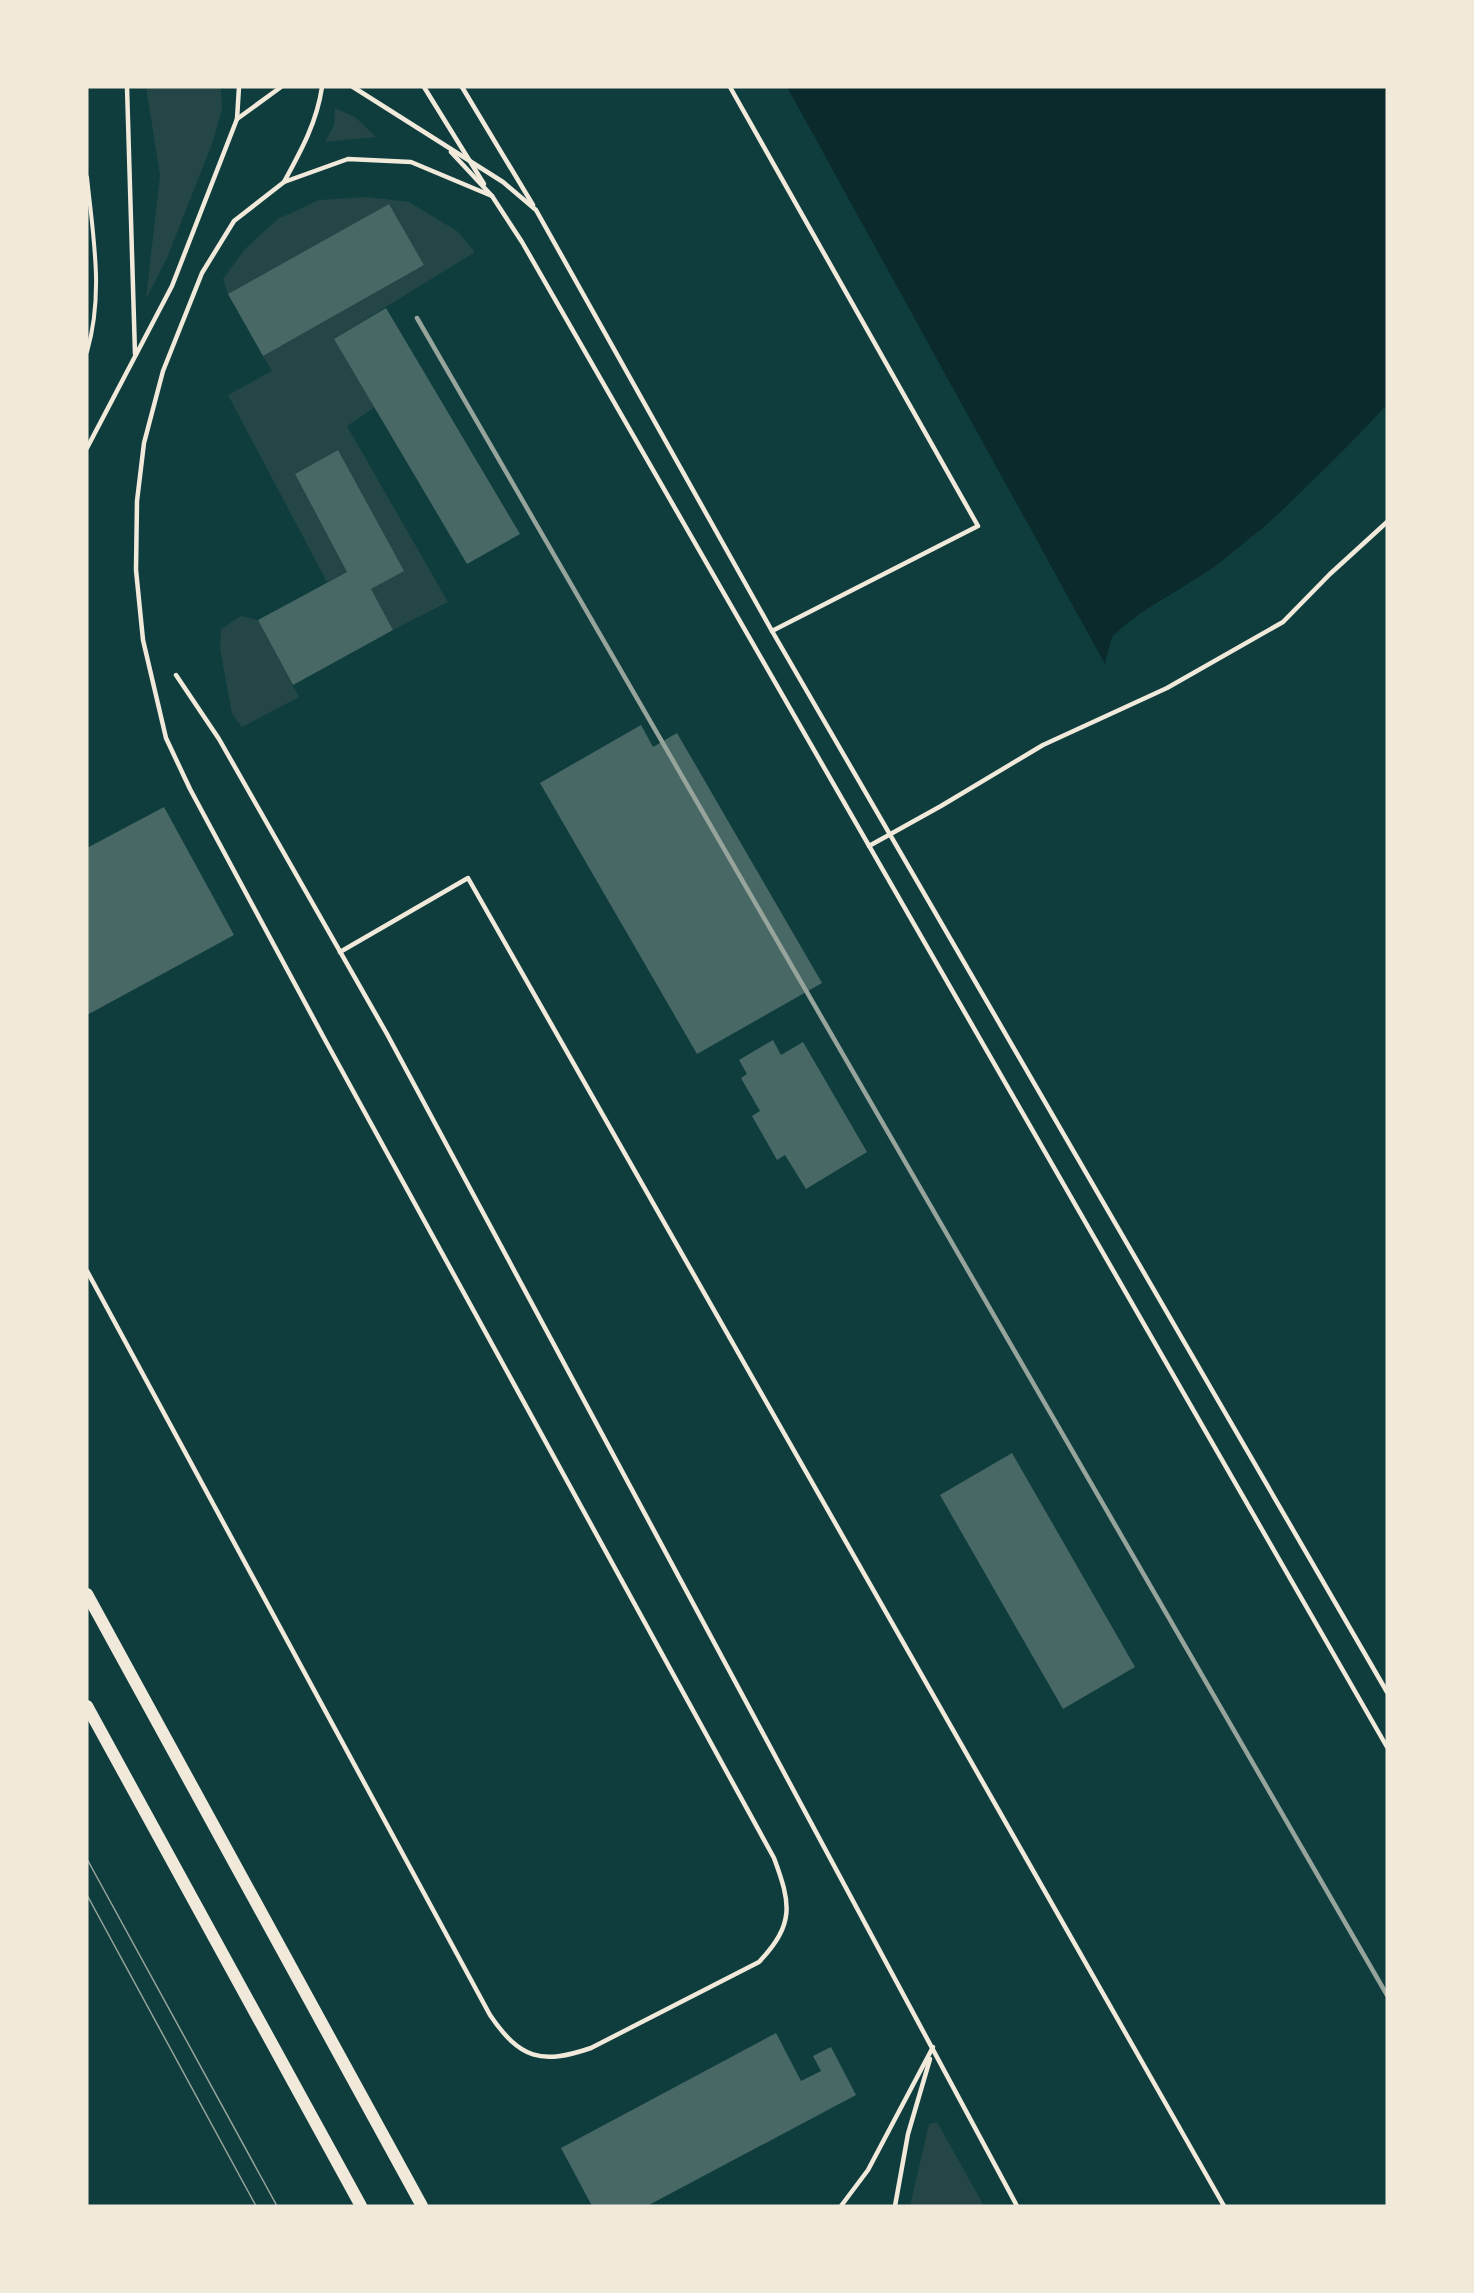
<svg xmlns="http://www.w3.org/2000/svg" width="1474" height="2293" viewBox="0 0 1474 2293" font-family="Figtree,sans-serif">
	<rect width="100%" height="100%" fill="#0f3d3e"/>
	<g fill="#244646">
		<path d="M146,87H221L222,109L212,144L167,258L146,299L160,175Z"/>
		<path d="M335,108L355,117L376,137L325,142L334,125Z"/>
		<path d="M367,197L409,202L457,231L475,252L334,339L375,407L347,426L448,602L393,630L371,589L403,571L338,450L295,474L347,572L327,582L228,395L272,371L263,356L424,265L389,204L228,294L223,279L245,249L278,219L319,200Z"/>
		<path d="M241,616L258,620L299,697L242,727L232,714L220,648L221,629Z"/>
		<path d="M937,2122L984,2206H910L929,2124Z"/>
	</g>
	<path fill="#0a2a2b" d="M787,87H1387V405C1333,462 1278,520 1214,567C1182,591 1144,606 1115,634C1109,640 1108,655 1105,664Z"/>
	<path fill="#0f3d3e" d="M1387,405V409L1350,448L1271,526L1215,571L1145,614L1116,637L1109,662L1105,664L1113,636L1143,612L1213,568L1269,523L1348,446Z"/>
	<g fill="#486865">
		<path d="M389,204L424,265L263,356L228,294Z"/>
		<path d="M386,308L520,534L467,564L334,339Z"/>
		<path d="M338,450L404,571L371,589L393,630L293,685L258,620L347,572L295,474Z"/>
		<path d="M641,725L653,747L677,733L822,983L697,1054L540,783Z"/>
		<path d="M164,807L234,935L87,1015V848Z"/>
		<path d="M773,1040L781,1055L803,1042L867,1152L806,1189L785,1155L777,1160L752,1116L760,1111L741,1078L747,1074L739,1060Z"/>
		<path d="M1012,1453L1135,1667L1063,1709L940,1495Z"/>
		<path d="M776,2033L801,2081L821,2071L813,2056L831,2047L856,2095L647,2206H592L561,2148Z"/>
	</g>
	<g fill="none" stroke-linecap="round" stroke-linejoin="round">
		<path stroke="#f1e9da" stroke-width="4" d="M87,177C93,237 104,293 87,352"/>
		<g stroke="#f1e9da" stroke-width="4.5">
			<path d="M127,87L135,354"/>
			<path d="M353,87L503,182L536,210L772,631L1387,1692"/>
			<path d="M424,87L484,184"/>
			<path d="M462,87L533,205"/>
			<path d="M730,87L978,526L772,631"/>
			<path d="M237,119L281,87"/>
			<path d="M451,152L492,196L522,242L1387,1747"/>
			<path d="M284,182C301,151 317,122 322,87"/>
			<path d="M87,448L172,286L237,119L239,87"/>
			<path d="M176,675L219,739L387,1034L1017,2206"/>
			<path d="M869,846L941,806L1043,745L1167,688L1283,622L1330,574L1387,522"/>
			<path d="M340,952L468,878L1224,2206"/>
			<path d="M87,1271L490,2015C520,2059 541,2065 591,2048L759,1962C795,1924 791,1904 774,1858L324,1038L190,789L166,738L143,640L136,570L137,501L144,443L163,371L202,273L234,221L284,182L348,159L411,162L492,196"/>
			<path d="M841,2206L868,2170L933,2047"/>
			<path d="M895,2206L908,2134L930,2059"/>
		</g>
		<g stroke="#f1e9da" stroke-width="12">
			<path d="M87,1594L422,2206"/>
			<path d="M87,1706L361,2206"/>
		</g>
		<g stroke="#97a49c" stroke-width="1.5">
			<path d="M87,1859L277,2206"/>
			<path d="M87,1895L256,2206"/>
		</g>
		<path stroke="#97a49c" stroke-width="4.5" d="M417,318L1387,1995"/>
	</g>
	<rect width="1474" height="2293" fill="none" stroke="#f1e9da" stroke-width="177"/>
</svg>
